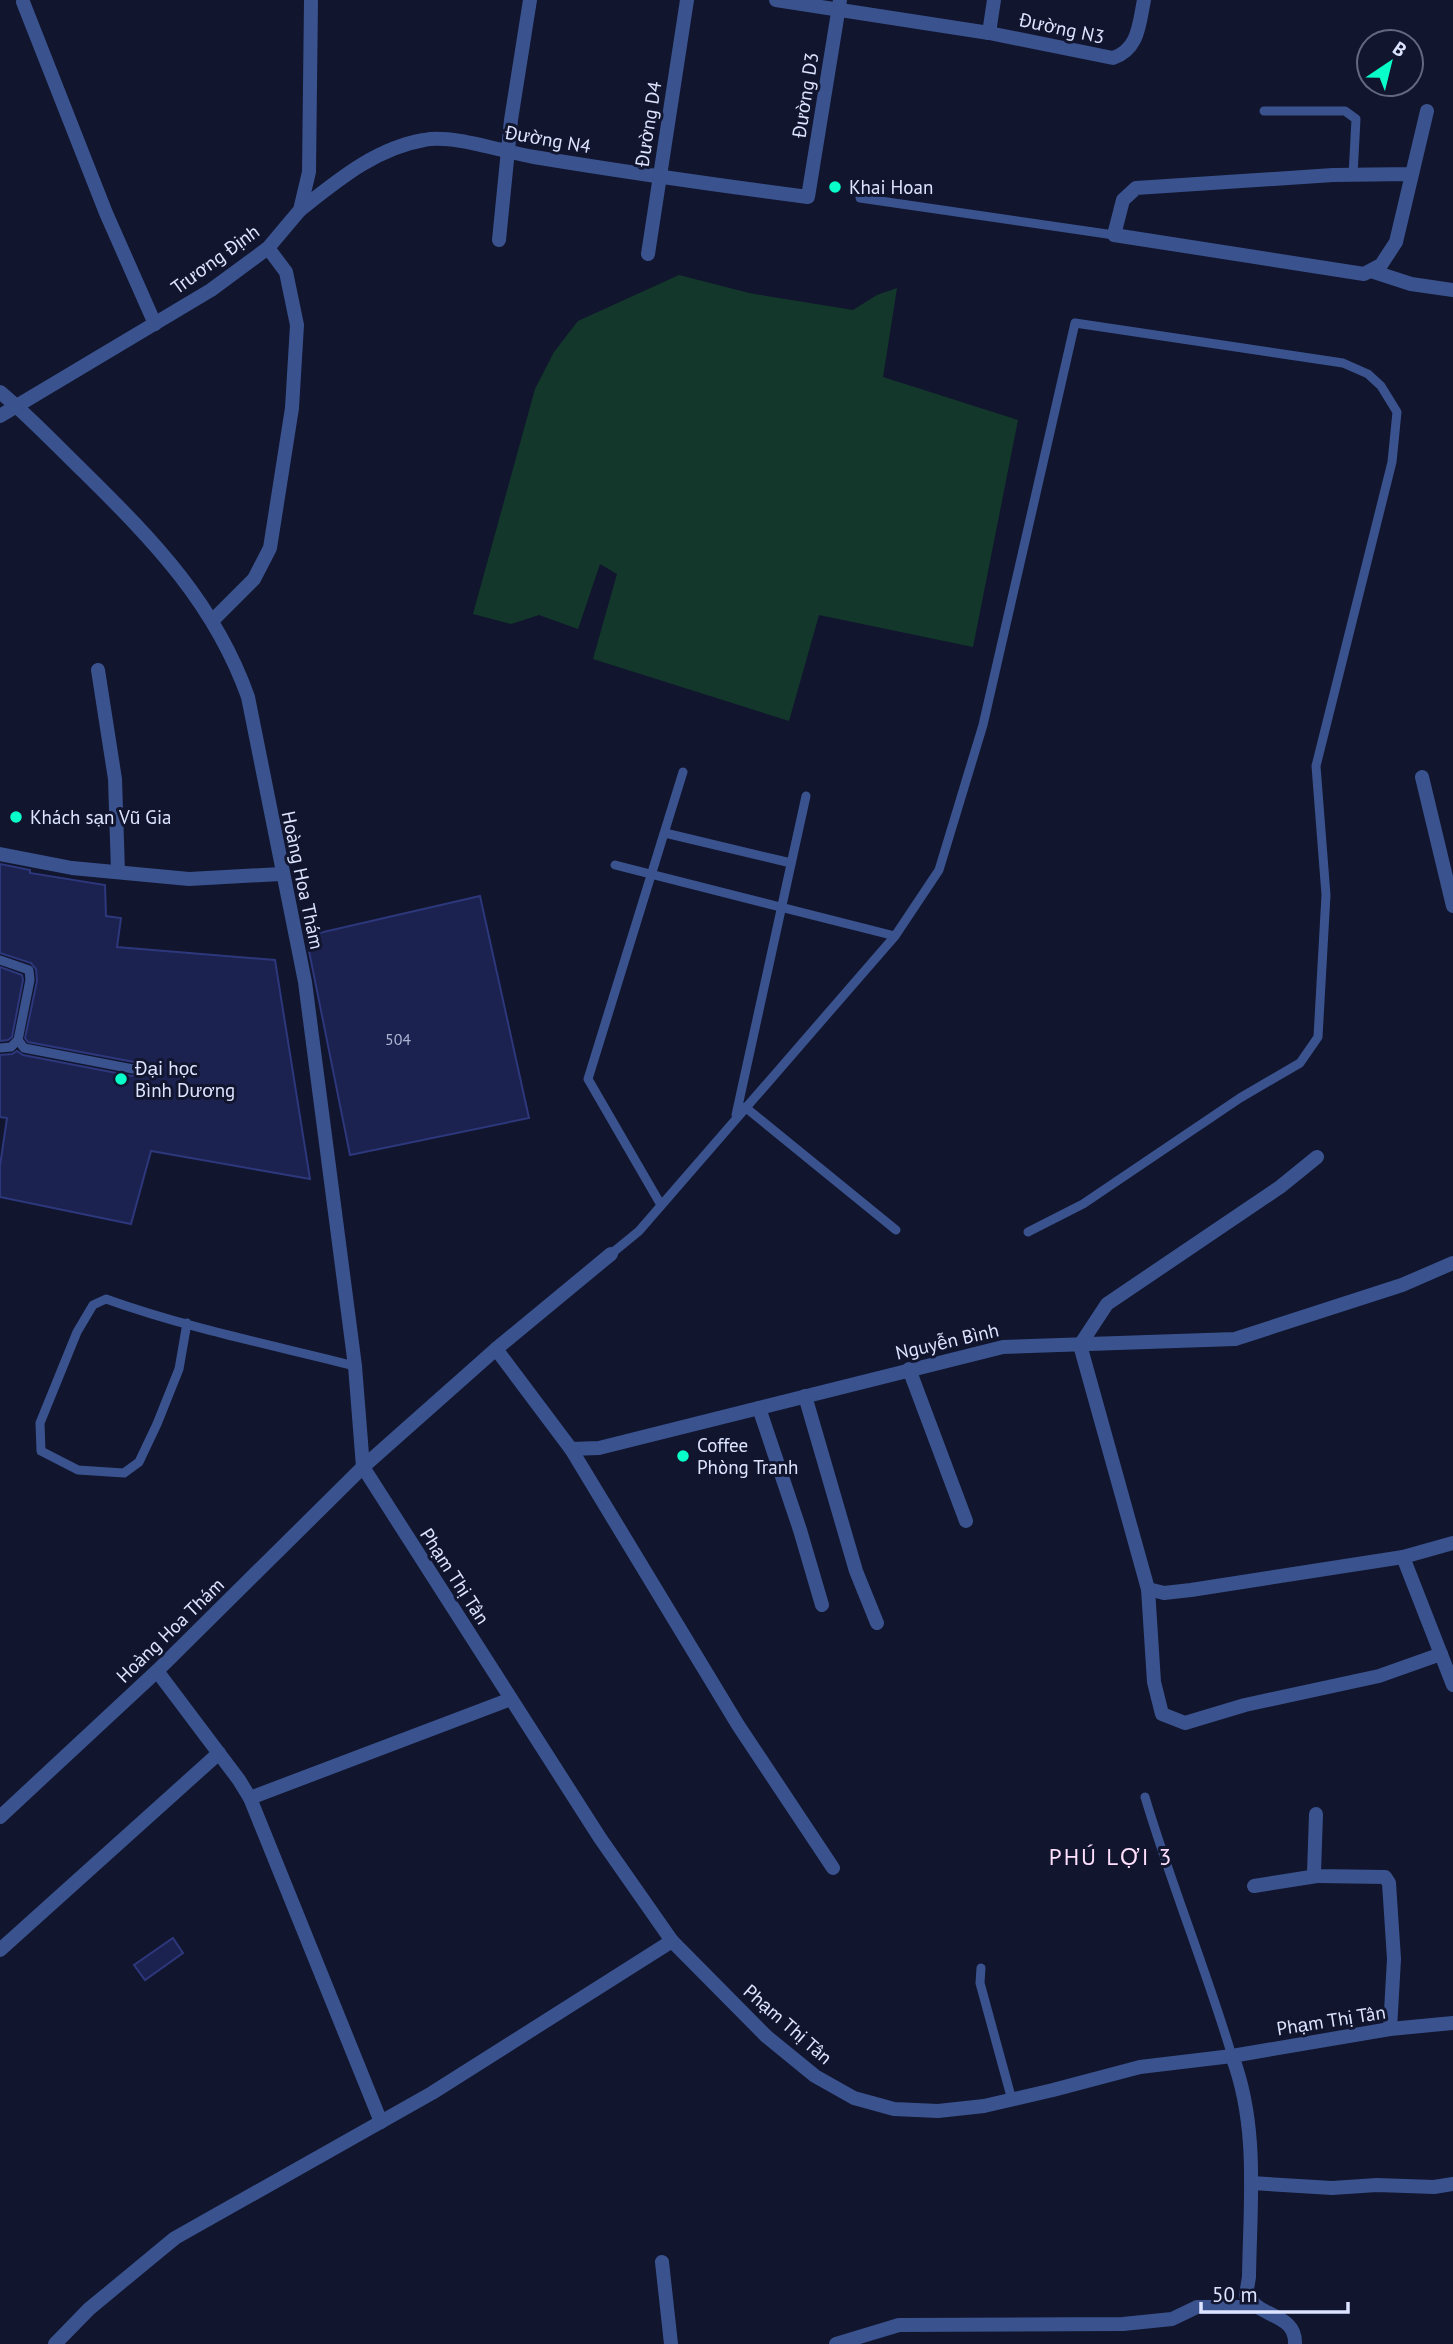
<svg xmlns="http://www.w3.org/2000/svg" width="1453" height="2344" viewBox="0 0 1453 2344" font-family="'PT Sans',sans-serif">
	<rect width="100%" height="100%" fill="#11152d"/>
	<path fill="#13382b" d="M679,275L749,293L853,310L877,295L897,288L883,377L1018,420L973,647L819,615L789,721L593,659L617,574L600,564L578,629L539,615L511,624L473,614L535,389L554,352L578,321Z"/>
	<g fill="#1c224f" stroke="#2d377c" stroke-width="2">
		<path d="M0,864L30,870V873L105,885L106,916L121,918L117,947L275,960L310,1179L151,1151L131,1224L0,1197V1166L7,1118L0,1117V1055L12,1054L17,1051L23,1055L132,1076L138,1074L140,1070L134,1062L28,1042L25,1038L37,981L36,969L31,963L0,953Z"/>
		<path d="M480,896L529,1118L350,1155L306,936Z"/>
		<path d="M0,967L22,975L23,980L12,1037L8,1040L0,1041Z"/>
		<path d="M173,1938L183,1953L145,1980L134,1965Z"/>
	</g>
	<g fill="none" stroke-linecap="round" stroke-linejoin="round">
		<g stroke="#3a528e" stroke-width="9">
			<path d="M1264,111H1345L1356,119L1353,175"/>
			<path d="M860,198L1114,235"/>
			<path d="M665,833L791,863"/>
			<path d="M615,865L895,936"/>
			<path d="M0,960L29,970L30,980L18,1040L24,1048L133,1069"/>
			<path d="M0,1048L11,1047L18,1040"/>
			<path d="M745,1107L896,1230"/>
			<path d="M736,1115L806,796"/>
			<path d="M661,1205L588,1079L683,772"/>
			<path d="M611,1254L639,1231L895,936L939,870L983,725L1075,323L1343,363L1368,374L1381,386L1397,412L1392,462L1316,766L1326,895L1318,1037L1300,1063L1240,1098L1083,1204L1028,1232"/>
			<path d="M187,1323L179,1369L157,1424L139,1462L124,1473L78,1470L41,1451L40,1423L77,1332L93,1305L106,1299C187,1328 272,1345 355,1366"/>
			<path d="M1145,1797C1171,1884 1206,1969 1232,2056"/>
			<path d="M981,1968L980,1983L1012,2100"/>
		</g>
		<g stroke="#3a528e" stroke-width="14">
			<path d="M776,0L989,33L1113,58C1139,49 1139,24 1144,0"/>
			<path d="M23,2L106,213L155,324"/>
			<path d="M989,33L994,0"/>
			<path d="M1410,174L1333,175L1136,188L1123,200L1114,235L1364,274L1381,265L1396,242L1427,111"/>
			<path d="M300,210C338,180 376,148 424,140C453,134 503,152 534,157C625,172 716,185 808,197L840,0"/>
			<path d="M499,240L511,120L530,0"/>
			<path d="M648,254L687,0"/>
			<path d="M1371,271L1411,284L1453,290"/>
			<path d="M0,392C30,417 57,446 85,473C154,541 215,604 248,697L305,982L355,1366L363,1467L600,1838L672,1941L766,2036L815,2076L854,2098L894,2109L938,2111L984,2106L1053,2090L1140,2067L1232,2056L1390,2029L1453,2023"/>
			<path d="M0,416L211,290L268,248L300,210L309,172L311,0"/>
			<path d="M213,620L254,579L270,548L292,408L297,325L286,272L268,248"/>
			<path d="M98,670L115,779L118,872"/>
			<path d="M1422,777L1453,906"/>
			<path d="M0,854L72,868L189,879L281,874"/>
			<path d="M1317,1157L1280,1187L1107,1304L1080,1345L1148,1589L1164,1593L1191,1590L1403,1557L1453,1543"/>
			<path d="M496,1349L571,1449L599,1448L1003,1347L1235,1339L1402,1285L1453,1263"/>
			<path d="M909,1369L966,1521"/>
			<path d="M805,1396L856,1571L877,1623"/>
			<path d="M759,1408L800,1530L822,1605"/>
			<path d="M571,1449L738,1725L833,1868"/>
			<path d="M1403,1557L1453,1685"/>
			<path d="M1148,1589L1154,1682L1162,1714L1185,1723L1245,1705L1379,1676L1441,1654"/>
			<path d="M157,1671L239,1780L250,1798L381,2122"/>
			<path d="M250,1798L511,1699"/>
			<path d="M1316,1814L1314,1873L1317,1876L1385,1877L1389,1883L1394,1959L1390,2029"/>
			<path d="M0,1817L157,1671L363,1467L496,1349L611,1254"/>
			<path d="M1254,1886L1317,1876"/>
			<path d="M0,1950L219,1753"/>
			<path d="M1232,2056C1259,2126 1250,2204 1249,2277L1246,2295C1250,2299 1254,2304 1258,2307C1274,2318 1296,2320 1295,2344"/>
			<path d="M1251,2183L1332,2188L1377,2185L1434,2187L1453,2184"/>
			<path d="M662,2262L671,2344"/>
			<path d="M55,2344L89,2309L175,2238L432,2093L672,1941"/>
			<path d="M836,2344L899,2325L1123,2324L1172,2319L1197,2307H1258"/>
		</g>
	</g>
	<g fill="#09ffc9" stroke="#11152d" stroke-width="2.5">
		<circle cx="835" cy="187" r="7"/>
		<circle cx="16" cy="817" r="7"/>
		<circle cx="121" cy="1079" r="7"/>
		<circle cx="683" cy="1456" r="7"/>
	</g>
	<g text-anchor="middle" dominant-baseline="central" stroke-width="6" stroke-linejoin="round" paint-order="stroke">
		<g font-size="16" fill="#adb4d3">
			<text x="398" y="1039">504</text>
		</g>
		<g font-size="19" fill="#dde4ff" stroke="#11152d">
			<text transform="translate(1062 28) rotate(12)">Đường N3</text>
			<text transform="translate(805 95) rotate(-81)">Đường D3</text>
			<text transform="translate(648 124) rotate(-81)">Đường D4</text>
			<text transform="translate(548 139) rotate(10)">Đường N4</text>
			<text transform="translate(215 259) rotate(-36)">Trương Định</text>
			<text transform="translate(303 880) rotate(78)">Hoàng Hoa Thám</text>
			<text transform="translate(947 1341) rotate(-13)">Nguyễn Bình</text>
			<text transform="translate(455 1576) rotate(57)">Phạm Thị Tân</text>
			<text transform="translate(170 1630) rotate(-44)">Hoàng Hoa Thám</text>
			<text transform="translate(1331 2020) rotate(-9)">Phạm Thị Tân</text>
			<text transform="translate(788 2024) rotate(41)">Phạm Thị Tân</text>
		</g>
		<g font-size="19" fill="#dde4ff" stroke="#11152d" text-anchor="start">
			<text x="849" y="187">Khai Hoan</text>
			<text x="30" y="817">Khách sạn Vũ Gia</text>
			<text x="135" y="1068">Đại học<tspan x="135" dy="22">Bình Dương</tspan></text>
			<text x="697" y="1445">Coffee<tspan x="697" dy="22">Phòng Tranh</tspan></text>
		</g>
		<g font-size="23" letter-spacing="2" fill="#ffdffe" stroke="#11152d">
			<text x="1111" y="1856">PHÚ LỢI 3</text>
		</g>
	</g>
	<g transform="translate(1390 63) rotate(35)"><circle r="33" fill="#11152d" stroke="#636881" stroke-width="2"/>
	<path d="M0-5L12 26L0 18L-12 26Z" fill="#09ffc9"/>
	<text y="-10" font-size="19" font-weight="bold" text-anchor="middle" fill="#dde4ff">B</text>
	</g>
	<path d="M1201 2302v10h147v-10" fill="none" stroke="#dde4ff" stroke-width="3.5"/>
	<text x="1212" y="2302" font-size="21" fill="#dde4ff" stroke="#11152d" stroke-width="5" paint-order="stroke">50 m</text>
</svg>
